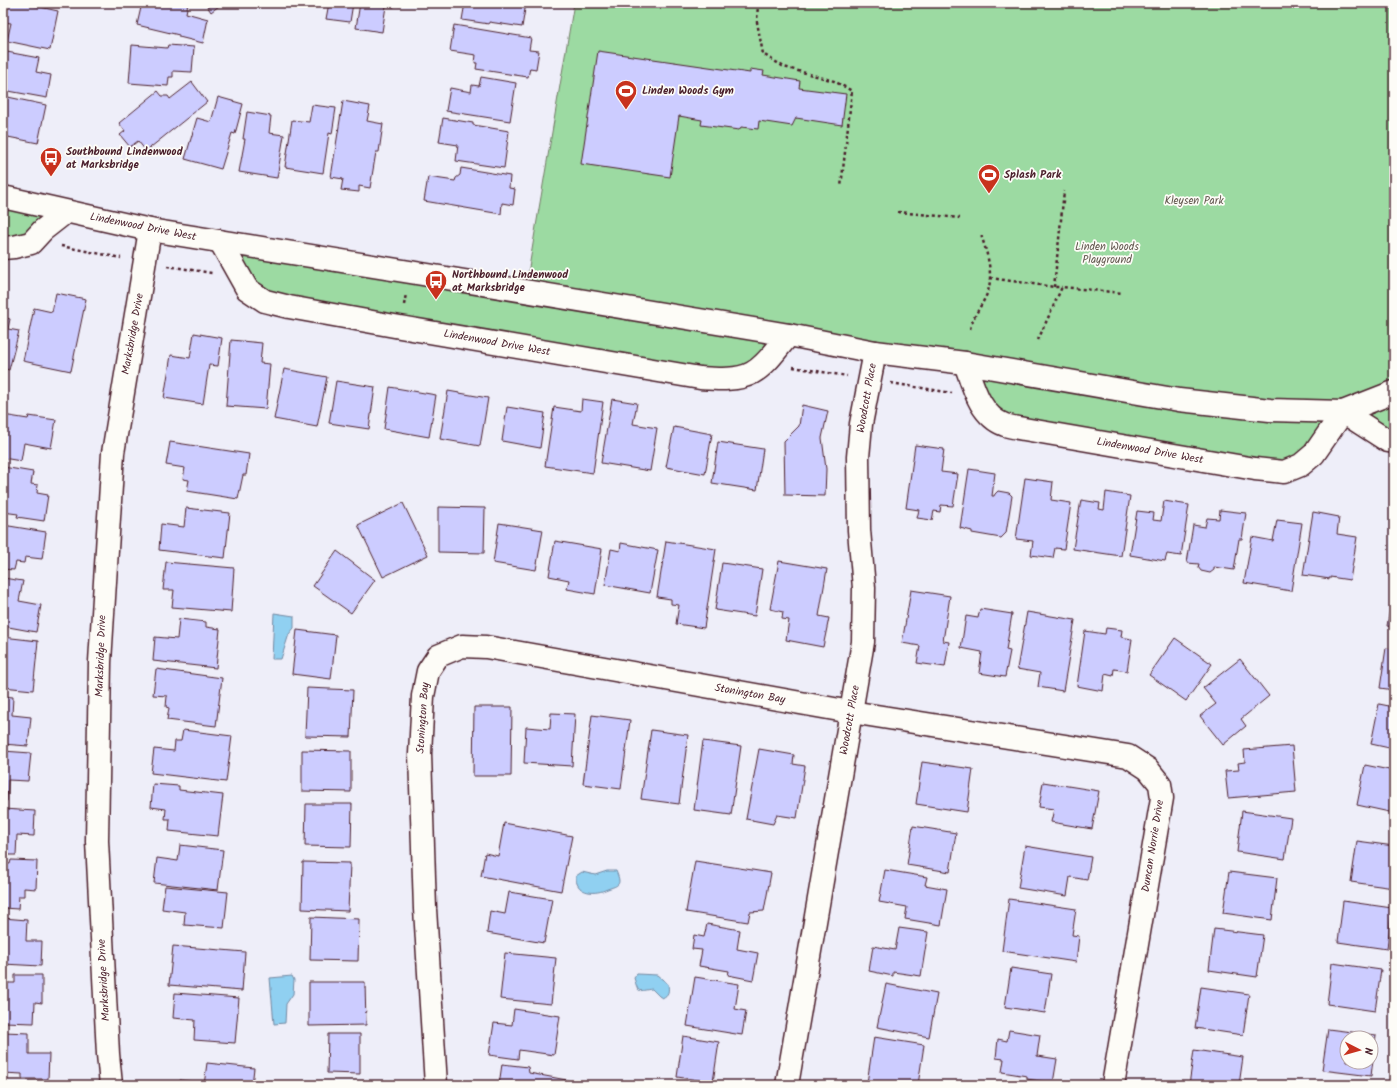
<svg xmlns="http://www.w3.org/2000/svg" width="1397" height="1088" viewBox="0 0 1397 1088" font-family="Kalam,sans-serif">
	<rect width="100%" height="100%" fill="#eeeef9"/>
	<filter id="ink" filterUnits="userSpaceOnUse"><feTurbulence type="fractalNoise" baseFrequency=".025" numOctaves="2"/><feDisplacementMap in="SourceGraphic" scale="8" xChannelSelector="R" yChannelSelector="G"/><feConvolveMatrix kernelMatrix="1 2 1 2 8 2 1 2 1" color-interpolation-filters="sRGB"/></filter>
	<g filter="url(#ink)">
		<g fill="#9cdaa2" stroke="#737c66">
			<path d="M574,3H1394V442L1343,412L1301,465L1004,424L965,363L789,335L740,377L265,301L220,241L525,291Z"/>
			<path d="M3,197L66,212L3,248Z"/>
		</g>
		<g fill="#90d0f1" stroke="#7489a2">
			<path d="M274,613L294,616V628L289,634L281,659H272Z"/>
			<path d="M607,871H616C623,887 617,885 605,890C593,895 575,893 576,876L582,872L595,875Z"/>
			<path d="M637,974L657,975L668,984C669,991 669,995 662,998L659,996L652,989C637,991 639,994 634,978Z"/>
			<path d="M292,976L294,980L293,994L286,1004L285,1023L274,1024L270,978Z"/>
		</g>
		<g fill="#ccf" stroke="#4a1f2b" fill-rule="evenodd">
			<path d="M3,3H22L58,11L50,50L7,41L11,23L3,22Z"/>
			<path d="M142,3H188L186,13L208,19L203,43L179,37V35L137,25Z"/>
			<path d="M205,3H223L211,12Z"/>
			<path d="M329,3H353L350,22L326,19Z"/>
			<path d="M360,3H401L400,6L395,5L394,7L386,6L382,32L356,28Z"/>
			<path d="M465,3H526L522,27L489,22V24L462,20Z"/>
			<path d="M454,25L531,38L529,50L539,51L536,69L530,68L528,77L476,69L477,63H475L476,55L450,51Z"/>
			<path d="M132,45L167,48L168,45L194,47L192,72L173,71V77H169L168,86L129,83Z"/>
			<path d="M598,51L750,73V69L764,71L763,75L800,81L799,88L846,94L842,125L796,118L792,126L759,121L758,129L741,127L739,130L701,125L702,120L679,116L670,177L581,164Z"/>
			<path d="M7,52L39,58L36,72L51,75L47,98L3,90V66H4Z"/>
			<path d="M481,77L516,83L510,121L446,111L450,88L471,92L472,85L479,86Z"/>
			<path d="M192,82L207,102L146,151L138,141L130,147L120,135L125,131L119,123L158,91L162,96H168L170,99Z"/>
			<path d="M3,96L46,105L38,143L3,136Z"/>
			<path d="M218,97L243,104L235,134L232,133L221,169L185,159L197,118L211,122Z"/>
			<path d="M343,101L370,106L367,121L383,124L379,152H376L370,188L359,186V192L341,190L343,179L331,177Z"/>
			<path d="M312,105L336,108L332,134L329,133L323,173L285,167L292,120L309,122Z"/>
			<path d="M247,112L271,116L269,133L284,135L277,178L239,172L245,139H243Z"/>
			<path d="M443,118L473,123V125L509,131L504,168L456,161L458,145L439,142Z"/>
			<path d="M461,168L510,176L509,188L515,189L513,205L502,203L501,214L424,201L428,177L455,181L456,178L460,175Z"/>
			<path d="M56,293L86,299L71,371L23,361L34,308L52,312Z"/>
			<path d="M3,317L10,319L8,329L19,331L9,370L3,368Z"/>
			<path d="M194,333L222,338L218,366L209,365L203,404L164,398L171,355L190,358Z"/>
			<path d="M231,340L262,343L260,363L270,364L266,409L226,406Z"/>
			<path d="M284,369L327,377L317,427L274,419Z"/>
			<path d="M336,381L375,387L369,429L329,423Z"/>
			<path d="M390,387L436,395L429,437L384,429Z"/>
			<path d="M448,391L488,398L480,446L440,439Z"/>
			<path d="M582,399L603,402L593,473L545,466L554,407L581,411Z"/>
			<path d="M612,399L637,403L633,424L657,428L650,471L601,463Z"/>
			<path d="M802,405L828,411L822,438L826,469L825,496L785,495L784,441L799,426Z"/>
			<path d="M507,407L545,413L540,448L502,441Z"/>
			<path d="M3,415L28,419L29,416L56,420L51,448L24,443L21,461L3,458Z"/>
			<path d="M674,427L712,434L705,474L666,467Z"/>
			<path d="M170,442L249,454L246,475H243L238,499L187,491L189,480L183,479L185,468L166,465Z"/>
			<path d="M718,442L763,449L757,490L712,483Z"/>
			<path d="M915,445L944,449L941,472L958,474L953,506L941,505L940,512L934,511L932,520L917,518L919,510L906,508Z"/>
			<path d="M3,467L33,472L31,484L38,485L37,493L48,495L44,521L17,517L18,514L3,512Z"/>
			<path d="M969,469L995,473L992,496H994L995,494L998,491L1009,493L1012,496L1006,533L1001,538L972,533V531L960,528Z"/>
			<path d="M1025,478L1053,482L1051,500L1071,503L1064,549L1055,548L1053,558L1031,555L1033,541L1016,539Z"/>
			<path d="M1106,492L1130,496L1121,556L1073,549L1081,500L1100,503L1099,509L1104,510Z"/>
			<path d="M1164,501L1189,505L1181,556L1167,554L1165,561L1130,555L1137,511L1154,513L1153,520L1161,521Z"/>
			<path d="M403,503L428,555L383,577L358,525Z"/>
			<path d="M438,507L485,508L484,553L438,552Z"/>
			<path d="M186,508L230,513L225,558L159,550L161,524L184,527Z"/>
			<path d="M1220,510L1246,513L1242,539H1239L1234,570L1214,567V570L1210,573L1201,571L1198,567L1199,564L1187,563L1193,525L1205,527L1207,518L1219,519Z"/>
			<path d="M1313,512L1339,517L1337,534L1357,537L1350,580L1330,577V579L1303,575Z"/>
			<path d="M1277,520L1302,523L1291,591L1244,583L1252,537L1273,541Z"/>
			<path d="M499,523L543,530L536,570L493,563Z"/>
			<path d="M3,525L46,532L42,559L25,557L24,563L16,562L14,570L3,569Z"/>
			<path d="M555,541L602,549L595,594L567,589L569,580L549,576Z"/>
			<path d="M666,541L716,549L704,628L676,624L679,605L671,604V599L657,597Z"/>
			<path d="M621,543L658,550L650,593L605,585L611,549L620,551Z"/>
			<path d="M337,551L375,580L351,613L313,586Z"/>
			<path d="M779,561L827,569L819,616L829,618L823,647L786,640L789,620L782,619L783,612L770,609Z"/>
			<path d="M166,562L234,568L231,612L172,607L174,590H163Z"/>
			<path d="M722,563L762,569L755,616L715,610Z"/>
			<path d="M3,578L23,581L19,601L41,605L36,632L3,626Z"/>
			<path d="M1394,586V627L1387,626Z"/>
			<path d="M911,590L950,596L943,641L949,642L945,667L917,663L920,646L902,643Z"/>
			<path d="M980,609L1012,614L1006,650L1010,651L1005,677L979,673L982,652L961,648L966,616L978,618Z"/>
			<path d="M1027,612L1075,620L1063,691L1038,687L1040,673L1017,669Z"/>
			<path d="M179,619L206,622V627L220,629L216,668L153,661L155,637L177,639Z"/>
			<path d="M1106,628L1122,630L1121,637L1132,639L1127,671L1114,669L1113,676L1105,674L1103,691L1077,686L1085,631L1105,634Z"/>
			<path d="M297,630L336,635L331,679L292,674Z"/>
			<path d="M3,637L38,641L33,690L3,687Z"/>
			<path d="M1175,638L1212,664L1186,701L1149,675Z"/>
			<path d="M1386,648L1394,649V690L1380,688Z"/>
			<path d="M1240,659L1269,696L1241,719L1246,726L1223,745L1200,716L1216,704L1203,688Z"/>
			<path d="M156,669L222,678L216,726L167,720L169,708L166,707L167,696L153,695Z"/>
			<path d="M307,688L353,690L351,737L305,736Z"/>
			<path d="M3,696L13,697L12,715L31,717L28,746L3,744Z"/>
			<path d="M1379,704L1394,707V749L1371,744Z"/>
			<path d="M474,707H512L511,776H473Z"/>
			<path d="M551,713L575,714L572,766L524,763L526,727L550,729Z"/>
			<path d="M592,715L630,720L621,789L583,784Z"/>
			<path d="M183,730L232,736L226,782L151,773L154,749L174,751L175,741H181Z"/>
			<path d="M651,730L688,735L679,804L641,799Z"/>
			<path d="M703,741L741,746L731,815L694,810Z"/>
			<path d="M1292,746L1296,792L1228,798L1225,771L1239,770L1238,763L1245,762L1244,750Z"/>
			<path d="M759,749L794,755L793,764L805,766L797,818L777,815L773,824L746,819Z"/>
			<path d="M302,750L351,751V792L302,791Z"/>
			<path d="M3,751L31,753L28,781L8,780L7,801H3Z"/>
			<path d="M922,762L973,769L967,812L916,804Z"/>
			<path d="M1365,765L1394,771V813L1357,805Z"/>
			<path d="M1043,782L1099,791L1092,829L1051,822L1054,809L1039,807Z"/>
			<path d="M153,784L179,786V790L223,795L218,836L169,831L170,819H165L166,809L151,807Z"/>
			<path d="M306,804H352L351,847L305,846Z"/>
			<path d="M3,809L35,811L34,836L17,835L16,855H3Z"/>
			<path d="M1242,811L1291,818L1285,859L1237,852Z"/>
			<path d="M504,823L572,836L561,891L481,876L485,853L498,856Z"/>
			<path d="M913,826L956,833L950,872L907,865Z"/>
			<path d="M1357,841L1394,846V888L1351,882Z"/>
			<path d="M180,845L223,850L218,890L154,883L157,858L178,861Z"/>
			<path d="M1025,846L1091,857L1087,880L1070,877L1067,896L1018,888Z"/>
			<path d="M11,860L37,861L36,889L24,888V896H19L18,909L3,908V863L10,864Z"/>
			<path d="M695,861L771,873L764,911L750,912L748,922L686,912Z"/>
			<path d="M303,862L350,863L348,911L302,909Z"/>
			<path d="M885,870L927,877L925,885L947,889L941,925L905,919L907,907L879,902Z"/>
			<path d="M1229,872L1277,878L1272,920L1223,913Z"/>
			<path d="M165,886L228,892L224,928L184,925L185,912L162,909Z"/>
			<path d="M509,892L552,899L544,943L487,933L490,911L505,914Z"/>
			<path d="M1009,899L1076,909L1072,935L1079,936L1076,962L1002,951Z"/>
			<path d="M1343,901L1392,908L1387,949L1338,942Z"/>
			<path d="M311,917L359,919L358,961L310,960Z"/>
			<path d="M3,918L27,920L26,941H42L41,966L3,964Z"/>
			<path d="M707,924L740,930L737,949L758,953L753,980L728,975L729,971L699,966L702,950L692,949L694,935L704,937Z"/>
			<path d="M899,928L928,932L921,976L893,972V976L869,971L873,946L895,950Z"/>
			<path d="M1214,929L1263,935L1257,977L1209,970Z"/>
			<path d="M173,946L245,952L242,991L169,985Z"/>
			<path d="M505,953L556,958L551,1004L500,999Z"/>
			<path d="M1332,963L1381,970L1375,1011L1327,1004Z"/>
			<path d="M1011,968L1051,974L1045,1013L1005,1007Z"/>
			<path d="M15,975H42V1003L35,1002L34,1023L3,1022V983H15Z"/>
			<path d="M695,977L739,984L735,1009L746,1011L742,1035L687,1026Z"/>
			<path d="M309,982H365L366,1025L309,1026Z"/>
			<path d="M886,984L937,994L929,1037L877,1027Z"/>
			<path d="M1201,987L1249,994L1243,1035L1195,1028Z"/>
			<path d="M175,993L239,998L235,1043L194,1040L195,1020L173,1018Z"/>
			<path d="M514,1009L560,1016L554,1055L519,1050L518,1059L489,1055L494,1023L512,1025Z"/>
			<path d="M1328,1029L1376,1035L1371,1076L1322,1070ZM1347,1038H1371V1062H1347Z"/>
			<path d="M1009,1030L1040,1035L1037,1056L1057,1059L1053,1083L1027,1079V1076L1002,1072L1004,1059L996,1058L998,1039L1007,1041Z"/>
			<path d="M3,1032L29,1033V1054H49L48,1079H22V1074L3,1073Z"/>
			<path d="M328,1034H360V1074L327,1073Z"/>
			<path d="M683,1036L719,1042L713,1082L677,1077Z"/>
			<path d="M874,1037L924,1045L918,1085H882L867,1083Z"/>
			<path d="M1194,1050L1243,1057L1239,1085H1189Z"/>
			<path d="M207,1063L254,1068L252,1085H204Z"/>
			<path d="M502,1064L528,1067L529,1073L572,1081L571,1085H499Z"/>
			<path d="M180,1080L201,1083V1085H180Z"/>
		</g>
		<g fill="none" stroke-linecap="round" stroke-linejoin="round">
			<g stroke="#4a1f2b" stroke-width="25">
				<g id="street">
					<path d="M220,241L247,289L265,301L289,307L400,327L700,378C716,379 737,381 752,373C767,365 778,347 789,335"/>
					<path d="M3,248L14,247L31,243L43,230L66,212"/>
					<path d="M965,363C973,386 980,416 1005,425C1011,427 1018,428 1024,429L1255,469L1284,472L1301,465L1314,454L1343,412"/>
					<path d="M111,1085L108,1054L97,841L100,662L113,453L150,230"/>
					<path d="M436,1085L425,909L420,754L423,696L428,671L438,656L462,646L486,647L851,712L1128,756L1148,769L1160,784L1162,798L1113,1085"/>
					<path d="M787,1085L863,642L864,588L859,530L858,457L861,424L875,352"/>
				</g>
			</g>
			<g stroke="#4a1f2b" stroke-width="25">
				<g id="secondary">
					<path d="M3,197L150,230L410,272L789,335L875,352L965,363L1179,400L1270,410L1343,412L1394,392"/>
					<path d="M1343,412L1388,441L1394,442"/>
				</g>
			</g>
			<g stroke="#4a1f2b" stroke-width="2.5" stroke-dasharray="3 3" stroke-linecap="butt">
				<path d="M758,3L757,22L763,54L784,67L834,81L852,91L841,187"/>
				<path d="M898,212L960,218"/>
				<path d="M61,246L121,258"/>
				<path d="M167,266L212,273"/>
				<path d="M990,278L1054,287H1062"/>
				<path d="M1054,287L1064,191"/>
				<path d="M404,305L406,294"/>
				<path d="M970,329C973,316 981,307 986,296C995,278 987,252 981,235"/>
				<path d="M1038,340L1062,287L1122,293"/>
				<path d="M793,367L847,376"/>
				<path d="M891,383L952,393"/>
			</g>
			<use href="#street" stroke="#fdfcf7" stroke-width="22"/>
			<use href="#secondary" stroke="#fdfcf7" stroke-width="22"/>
		</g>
	</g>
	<defs>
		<g id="stadium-pin" transform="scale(1.15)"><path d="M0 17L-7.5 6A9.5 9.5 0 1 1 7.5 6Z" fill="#c8321e" stroke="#fdfcf7"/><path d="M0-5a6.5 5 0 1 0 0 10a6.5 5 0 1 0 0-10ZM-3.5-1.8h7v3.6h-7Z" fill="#fff"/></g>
		<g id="bus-pin" transform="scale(1.15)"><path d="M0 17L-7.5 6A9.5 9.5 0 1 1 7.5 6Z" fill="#c8321e" stroke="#fdfcf7"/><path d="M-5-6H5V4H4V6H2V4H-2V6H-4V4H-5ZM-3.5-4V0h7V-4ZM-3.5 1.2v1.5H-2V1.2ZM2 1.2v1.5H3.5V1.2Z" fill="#fff"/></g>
	</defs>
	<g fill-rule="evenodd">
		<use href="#stadium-pin" x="626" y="91"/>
		<use href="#bus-pin" x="51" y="158"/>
		<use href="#stadium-pin" x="989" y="175"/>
		<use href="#bus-pin" x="436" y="281"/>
	</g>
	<g text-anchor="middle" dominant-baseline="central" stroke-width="3.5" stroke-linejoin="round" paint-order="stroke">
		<g font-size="11" font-weight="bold" fill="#4a1f2b" stroke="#fdfcf7" text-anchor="start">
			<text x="642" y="91">Linden Woods Gym</text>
			<text x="66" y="152">Southbound Lindenwood<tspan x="66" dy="13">at Marksbridge</tspan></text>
			<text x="1004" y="175">Splash Park</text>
			<text x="452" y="275">Northbound Lindenwood<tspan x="452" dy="13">at Marksbridge</tspan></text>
		</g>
		<g font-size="11" fill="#63574f" stroke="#fdfcf7">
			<text x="1194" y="201">Kleysen Park</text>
			<text x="1107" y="247">Linden Woods<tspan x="1107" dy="13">Playground</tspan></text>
		</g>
		<g font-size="11" fill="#4a1f2b" stroke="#fdfcf7">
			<text transform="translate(143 227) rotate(11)">Lindenwood Drive West</text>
			<text transform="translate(133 334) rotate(-80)">Marksbridge Drive</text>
			<text transform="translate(497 343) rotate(10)">Lindenwood Drive West</text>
			<text transform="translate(867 398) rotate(-80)">Woodcott Place</text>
			<text transform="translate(1150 451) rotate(10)">Lindenwood Drive West</text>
			<text transform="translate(101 656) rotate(-88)">Marksbridge Drive</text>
			<text transform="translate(750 694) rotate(10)">Stonington Bay</text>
			<text transform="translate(423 718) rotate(-86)">Stonington Bay</text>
			<text transform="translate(850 720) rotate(-80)">Woodcott Place</text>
			<text transform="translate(1153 846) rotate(-81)">Duncan Norrie Drive</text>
			<text transform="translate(104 980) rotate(-93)">Marksbridge Drive</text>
		</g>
	</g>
	<rect width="1397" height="1088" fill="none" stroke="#fdfcf7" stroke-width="16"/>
	<rect x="8" y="8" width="1381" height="1072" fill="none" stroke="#4a1f2b" stroke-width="1.5" filter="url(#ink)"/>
	<g transform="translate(1359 1050) rotate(96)"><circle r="19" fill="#fdfcf7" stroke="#b5a4a5"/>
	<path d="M0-3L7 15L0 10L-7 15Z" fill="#c8321e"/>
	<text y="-6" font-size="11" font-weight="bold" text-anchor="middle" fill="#4a1f2b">N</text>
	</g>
</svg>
